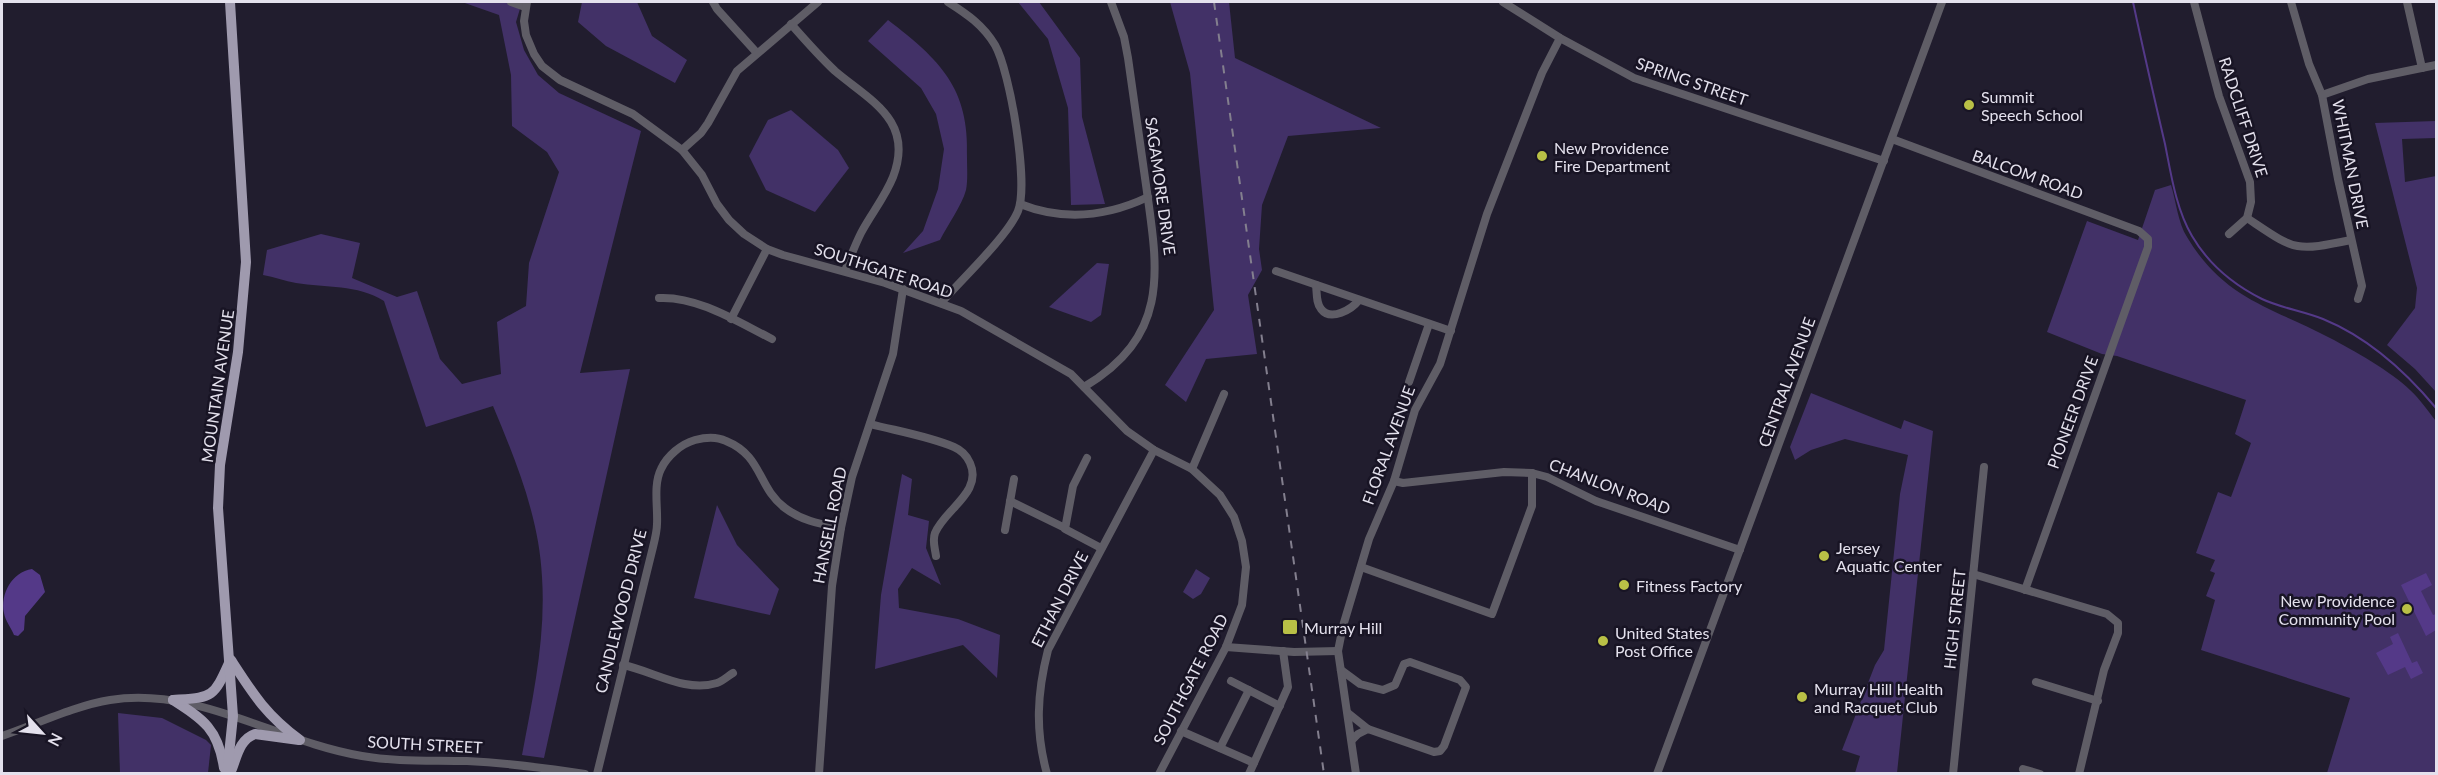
<svg xmlns="http://www.w3.org/2000/svg" width="2438" height="775" viewBox="0 0 2438 775" font-family="Lato,sans-serif">
	<rect width="100%" height="100%" fill="#211d2e"/>
	<g fill="#423167">
		<path d="M462,2H522L516,22L524,50L538,75L559,93L641,131L580,373L630,369L544,758L522,755C533,697 546,637 542,577C539,517 516,461 493,406L426,427L384,301C357,284 326,288 296,283C285,281 274,277 263,275L267,250L321,234L360,243L352,278L397,297L417,291L440,359L462,384L501,374L497,322L526,306L529,263L559,172L547,152L512,126L511,75L499,15Z"/>
		<path d="M582,2H637L652,36L687,60L675,83L606,46L578,22Z"/>
		<path d="M1018,2H1039L1080,58L1082,117L1105,204L1071,205L1068,108L1048,39Z"/>
		<path d="M1170,2H1229L1235,58L1381,128L1288,136L1262,205L1259,249L1262,270L1248,295L1257,354L1206,359L1186,402L1165,385L1214,310L1190,73Z"/>
		<path d="M888,20C940,60 970,88 967,158C967,168 968,181 966,190C962,205 947,226 940,240L903,253L923,231L938,189L944,149L936,114L921,88L868,41Z"/>
		<path d="M791,110L838,150L849,168L815,212L766,190L749,156L768,120Z"/>
		<path d="M2436,121V138L2402,139L2405,182L2436,176V392L2415,369L2387,345L2415,308L2417,288L2375,123Z"/>
		<path d="M2171,185C2176,201 2178,223 2187,237C2224,299 2271,307 2330,338C2353,350 2392,372 2410,390C2420,399 2428,411 2436,421V773H2327L2350,698L2201,650L2215,600L2206,596L2215,573L2210,571L2215,560L2196,553L2218,492L2231,497L2251,443L2235,434L2246,400L2117,356L2102,354L2047,332L2087,221L2138,240L2155,190Z"/>
		<path d="M1097,263L1109,264L1101,315L1091,322L1049,307Z"/>
		<path d="M1811,393L1901,429L1904,420L1933,431L1897,773H1855L1860,756L1842,750L1875,665L1884,650L1900,494L1908,455L1845,439L1811,450L1795,460L1790,447Z"/>
		<path d="M902,474L912,479L908,515L929,521L926,548L941,585L912,568L898,589L899,608L958,619L1000,635L997,678L963,645L875,669L881,595Z"/>
		<path d="M717,505L737,545L779,589L770,615L694,598Z"/>
		<path d="M1196,569L1210,578L1201,594L1193,599L1183,592Z"/>
		<path d="M118,713L162,718L206,740L211,745L208,773H120Z"/>
	</g>
	<g fill="#543988">
		<path d="M32,569L40,575L45,592L25,616L24,630L18,636L14,635C11,628 5,620 4,613C0,594 12,572 32,569Z"/>
		<path d="M2426,573L2432,585L2421,591L2433,615L2436,614V630L2426,636L2401,585Z"/>
		<path d="M2398,633L2412,663L2417,661L2423,673L2411,679L2405,667L2388,675L2376,653L2393,644L2390,637Z"/>
	</g>
	<g fill="none" stroke-linecap="round" stroke-linejoin="round">
		<path stroke="#543988" stroke-width="2" d="M2133,2C2143,49 2154,97 2165,144C2171,174 2176,209 2192,236C2209,265 2232,284 2262,299C2281,308 2303,311 2323,319C2367,337 2406,372 2436,408"/>
		<g stroke="#5f5d66" stroke-width="8">
			<path d="M511,2L525,7"/>
			<path d="M527,2L524,21L526,35L534,54L542,66L560,80L633,114L682,150L702,175L717,204L729,220L744,234L767,249L783,255L885,283L961,311L1071,374L1127,431L1154,450L1192,469L1220,495L1234,517L1242,541L1246,567L1242,605L1226,647L1159,774"/>
			<path d="M713,2L717,9L756,52"/>
			<path d="M1503,2L1560,38L1634,78L1884,161"/>
			<path d="M2194,2L2219,96L2250,182L2251,202L2247,218L2229,234"/>
			<path d="M2291,2L2309,64L2322,95L2338,179L2362,286L2358,299"/>
			<path d="M2407,2L2422,68"/>
			<path d="M791,24C805,40 819,56 835,71C869,100 915,120 893,177C885,197 871,214 861,233C855,245 850,258 845,271"/>
			<path d="M2322,95L2368,79L2436,65"/>
			<path d="M1892,139L2139,231L2148,239V247L2025,590"/>
			<path d="M682,150L701,133L708,123L737,71L818,2"/>
			<path d="M1020,204C1063,221 1106,217 1148,197"/>
			<path d="M2247,218C2295,250 2293,252 2351,240"/>
			<path d="M1276,271L1451,331"/>
			<path d="M1316,285C1317,293 1316,303 1321,309C1331,322 1352,309 1359,300"/>
			<path d="M659,298C698,296 738,322 772,339"/>
			<path d="M941,303C960,281 1008,236 1018,211C1029,184 1010,71 995,45C983,25 967,14 948,2"/>
			<path d="M731,319L767,249"/>
			<path d="M1409,382L1429,324"/>
			<path d="M1084,387C1171,335 1158,270 1146,185C1140,142 1134,100 1128,58L1124,37L1111,2"/>
			<path d="M870,424C897,431 928,436 954,447C961,450 967,456 970,463C983,492 945,509 935,533C932,541 935,548 936,556"/>
			<path d="M1087,458L1073,486L1065,529L1101,548"/>
			<path d="M1192,469L1224,394"/>
			<path d="M1394,481L1403,483L1504,472L1532,473L1547,477L1596,501L1740,550"/>
			<path d="M1010,501L1065,528"/>
			<path d="M1005,530L1014,479"/>
			<path d="M1361,567L1492,614L1532,506V473"/>
			<path d="M1973,574L2107,614L2118,623V633L2104,670L2079,774"/>
			<path d="M1226,647L1294,652L1338,651"/>
			<path d="M623,665C653,671 685,693 717,683C723,681 728,676 733,673"/>
			<path d="M1341,670L1360,684L1383,690L1395,685L1404,664L1410,662L1460,680L1466,687L1444,746L1440,751L1434,752L1368,729L1358,734L1352,740"/>
			<path d="M1231,681L1280,706"/>
			<path d="M2036,682L2098,701"/>
			<path d="M1348,713L1368,729"/>
			<path d="M1181,731L1254,763"/>
			<path d="M2,736C34,725 77,705 110,700C198,686 277,742 362,756C396,762 432,760 467,761C506,763 546,768 585,774"/>
			<path d="M1220,748L1249,690"/>
			<path d="M2023,769L2040,774"/>
			<path d="M597,774L653,547C655,539 657,531 657,524C658,507 653,485 661,469C667,456 681,444 695,440C706,437 716,436 726,441C763,456 757,487 785,508C802,521 821,524 841,528"/>
			<path d="M819,774L832,586L841,528L852,477L893,354L903,289"/>
			<path d="M1047,774C1035,731 1037,693 1048,650L1154,450"/>
			<path d="M1249,774L1288,687L1283,651"/>
			<path d="M1356,774L1338,651L1343,626L1369,539L1394,481L1415,410L1440,364L1487,214L1542,73L1560,38"/>
			<path d="M1657,774L1942,2"/>
			<path d="M1953,774L1984,467"/>
		</g>
		<g stroke="#9f9aae" stroke-width="10">
			<path d="M231,660C253,694 266,715 300,740"/>
			<path d="M173,700C204,720 218,729 224,768"/>
			<path d="M173,700C212,697 213,699 229,663"/>
			<path d="M232,769C237,756 240,739 255,734L299,740"/>
			<path d="M227,774L233,716L218,508L220,465L238,352L246,262L230,2"/>
		</g>
		<path stroke="#837f8e" stroke-width="2" stroke-dasharray="8 8" stroke-linecap="butt" d="M1214,2L1324,774"/>
	</g>
	<g fill="#b9c046" stroke="#181424" stroke-width="2">
		<circle cx="1969" cy="105" r="6"/>
		<circle cx="1542" cy="156" r="6"/>
		<circle cx="1824" cy="556" r="6"/>
		<circle cx="1624" cy="585" r="6"/>
		<circle cx="2407" cy="609" r="6"/>
		<rect x="1282" y="619" width="16" height="16" rx="3"/>
		<circle cx="1603" cy="641" r="6"/>
		<circle cx="1802" cy="697" r="6"/>
	</g>
	<g text-anchor="middle" dominant-baseline="central" stroke-width="5" stroke-linejoin="round" paint-order="stroke">
		<g font-size="16" fill="#e4e1ed" stroke="#181424">
			<text transform="translate(1692 81) rotate(19)">SPRING STREET</text>
			<text transform="translate(2244 117) rotate(72)">RADCLIFF DRIVE</text>
			<text transform="translate(2351 164) rotate(79)">WHITMAN DRIVE</text>
			<text transform="translate(2028 174) rotate(20)">BALCOM ROAD</text>
			<text transform="translate(1161 186) rotate(82)">SAGAMORE DRIVE</text>
			<text transform="translate(884 270) rotate(18)">SOUTHGATE ROAD</text>
			<text transform="translate(1786 382) rotate(-70)">CENTRAL AVENUE</text>
			<text transform="translate(217 386) rotate(-82)">MOUNTAIN AVENUE</text>
			<text transform="translate(2072 412) rotate(-70)">PIONEER DRIVE</text>
			<text transform="translate(1388 445) rotate(-70)">FLORAL AVENUE</text>
			<text transform="translate(1610 486) rotate(21)">CHANLON ROAD</text>
			<text transform="translate(829 525) rotate(-79)">HANSELL ROAD</text>
			<text transform="translate(1059 599) rotate(-63)">ETHAN DRIVE</text>
			<text transform="translate(620 611) rotate(-76)">CANDLEWOOD DRIVE</text>
			<text transform="translate(1954 619) rotate(-84)">HIGH STREET</text>
			<text transform="translate(1190 679) rotate(-63)">SOUTHGATE ROAD</text>
			<text transform="translate(425 744) rotate(3)">SOUTH STREET</text>
		</g>
		<g font-size="16" fill="#e4e1ed" stroke="#181424" text-anchor="start">
			<text x="1981" y="96">Summit<tspan x="1981" dy="18">Speech School</tspan></text>
			<text x="1554" y="147">New Providence<tspan x="1554" dy="18">Fire Department</tspan></text>
			<text x="1836" y="547">Jersey<tspan x="1836" dy="18">Aquatic Center</tspan></text>
			<text x="1636" y="585">Fitness Factory</text>
			<text x="2395" y="600" text-anchor="end">New Providence<tspan x="2395" dy="18">Community Pool</tspan></text>
			<text x="1304" y="627">Murray Hill</text>
			<text x="1615" y="632">United States<tspan x="1615" dy="18">Post Office</tspan></text>
			<text x="1814" y="688">Murray Hill Health<tspan x="1814" dy="18">and Racquet Club</tspan></text>
		</g>
	</g>
	<rect width="2438" height="775" fill="none" stroke="#e4e1ed" stroke-width="6"/>
	<g transform="translate(42 733) rotate(117)" stroke="#181424" stroke-width="4.5" paint-order="stroke">
	<path d="M0-4.5L10 22L0 15L-10 22Z" fill="#e4e1ed"/>
	<text y="-9" font-size="16" font-weight="bold" text-anchor="middle" fill="#e4e1ed">N</text>
	</g>
</svg>
